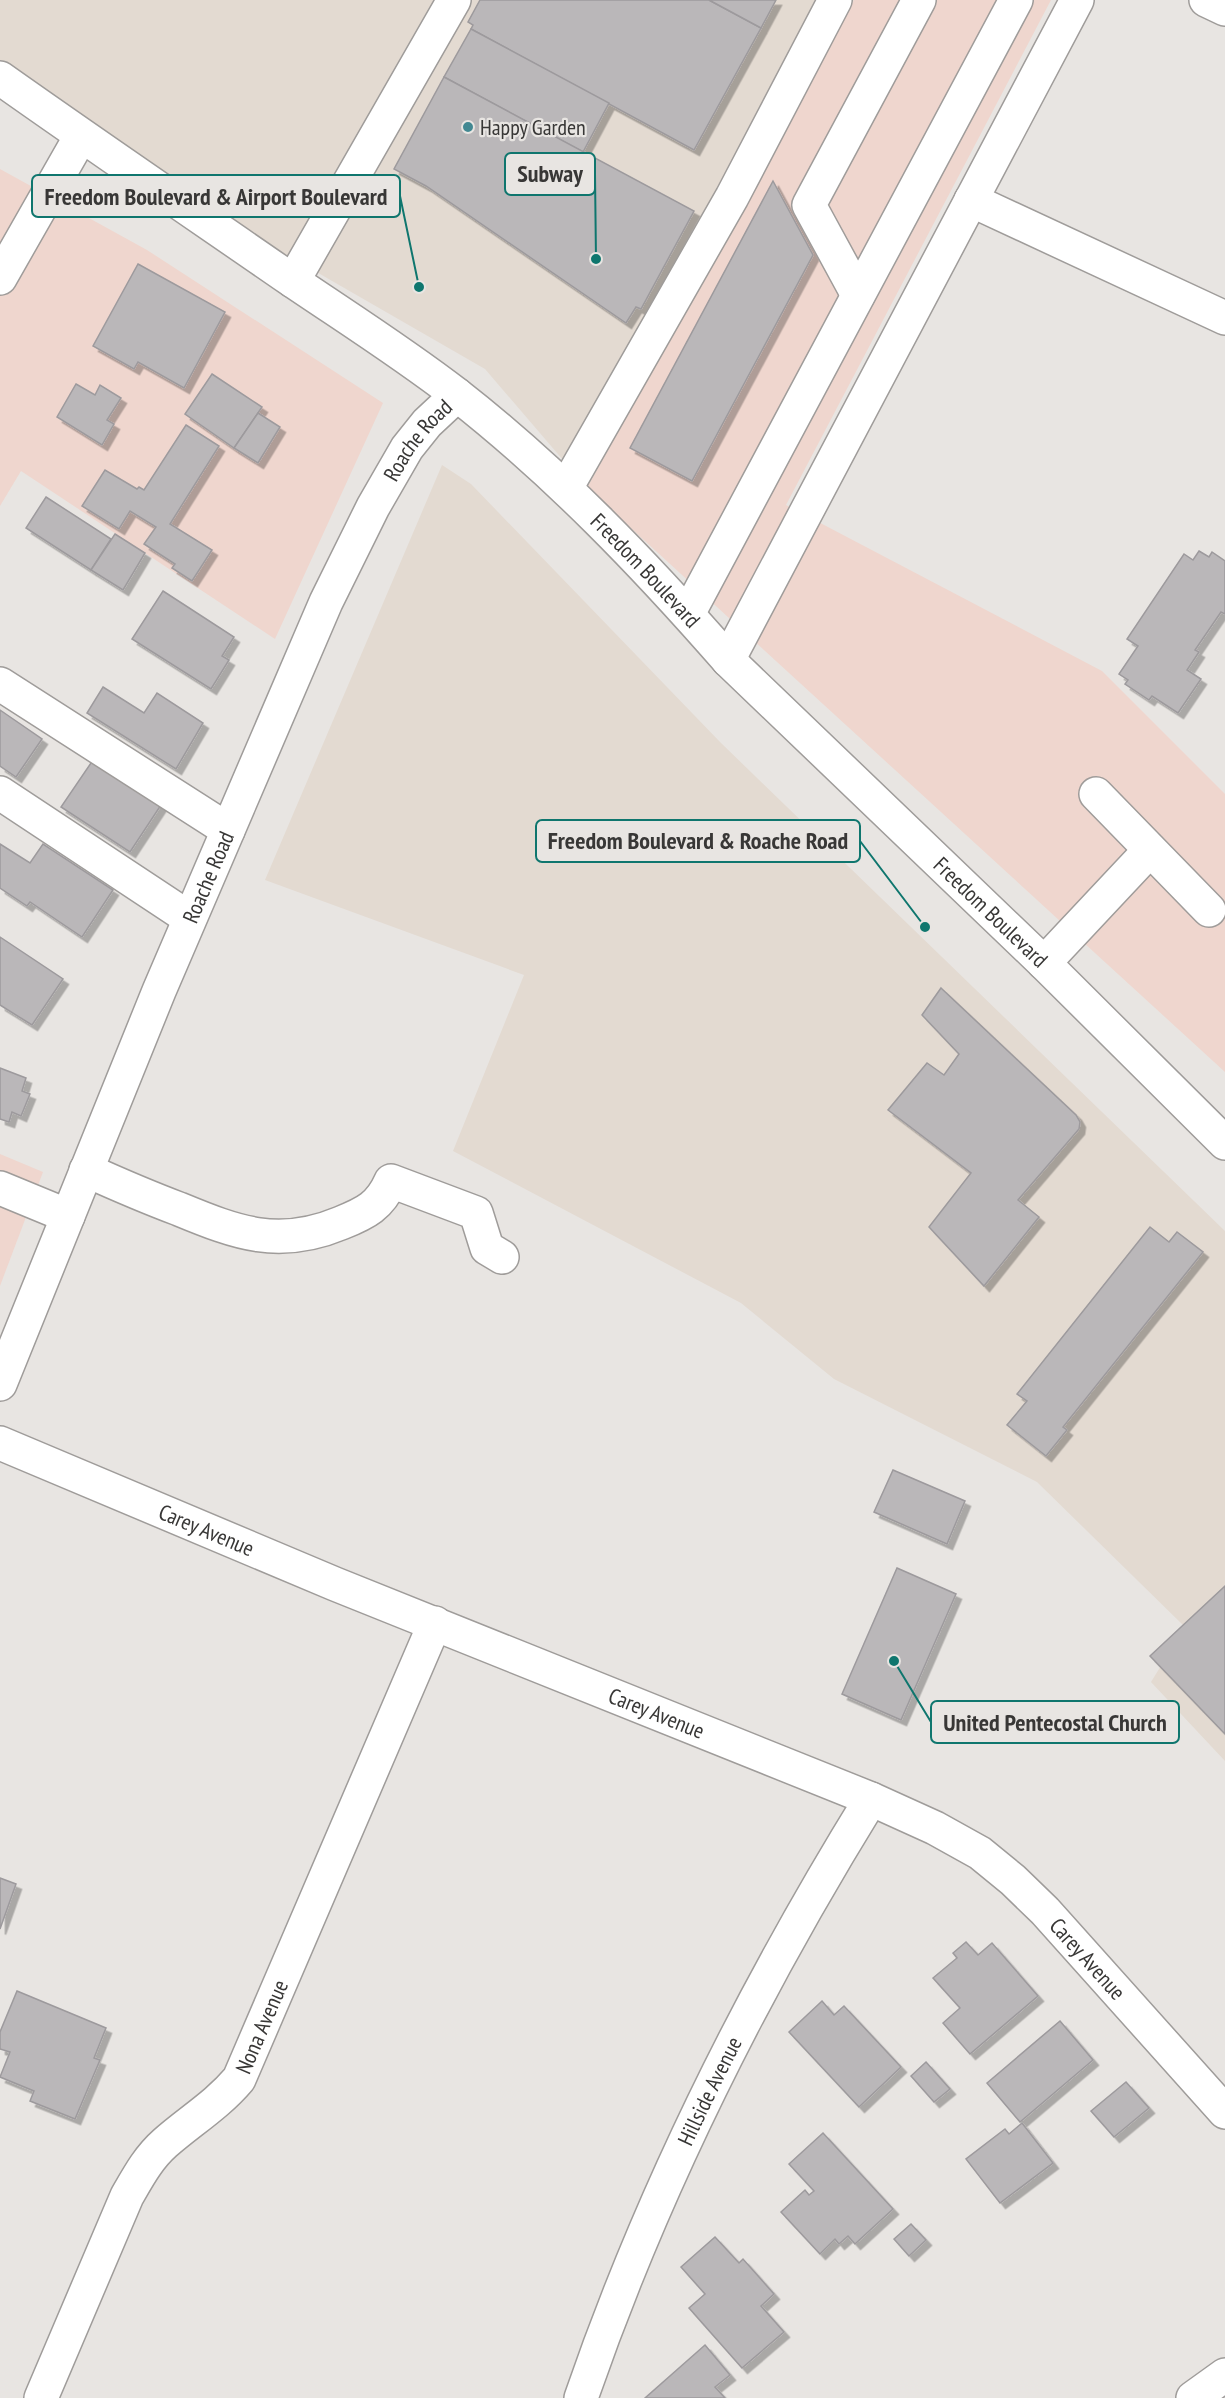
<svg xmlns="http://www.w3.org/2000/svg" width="1225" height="2398" viewBox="0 0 1225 2398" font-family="'PT Sans Narrow',sans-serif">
	<defs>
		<filter id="shadow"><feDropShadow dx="5.5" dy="5.5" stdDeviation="0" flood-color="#0004"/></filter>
	</defs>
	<rect width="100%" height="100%" fill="#e8e5e2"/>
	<g fill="#e3dad1">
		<path d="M0,0H854L587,488L485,369L155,179L0,64Z"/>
		<path d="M442,465L471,484L721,743L1225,1231V1761L1151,1682L1185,1627L1037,1482L834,1379L741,1303L453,1151L524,975L265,880Z"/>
	</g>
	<g fill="#efd6ce">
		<path d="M854,0H1051L786,505L1102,671L1225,794V1072L587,488Z"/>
		<path d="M0,169L147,250L383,403L275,639L21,471L0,506Z"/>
		<path d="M0,1154L43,1172L0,1286Z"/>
	</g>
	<g fill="#bab7b9" stroke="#9d9a9d" stroke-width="1.5" filter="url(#shadow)">
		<path d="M480,0H709L761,28L694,150L471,29L473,25L468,22Z"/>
		<path d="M709,0H776L761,28Z"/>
		<path d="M471,29L609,103L583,152L444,77Z"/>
		<path d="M444,77L694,211L641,309L636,307L626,323L426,186L394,169Z"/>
		<path d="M773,181L813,255L692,481L630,448Z"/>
		<path d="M138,264L225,312L184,388L138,362L134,369L93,346Z"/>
		<path d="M212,374L262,407L234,448L185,414Z"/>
		<path d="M76,384L95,395L100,385L121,398L107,420L114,424L102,445L57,417Z"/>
		<path d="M258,413L280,427L258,463L234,448Z"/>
		<path d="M186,425L219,446L170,524L212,550L192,581L172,568L175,564L144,544L156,527L130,511L119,529L82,506L105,470L137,489L139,487L144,490Z"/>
		<path d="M46,497L111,539L91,570L26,528Z"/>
		<path d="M115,534L145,553L123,590L91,570Z"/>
		<path d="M1199,551L1209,557L1212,552L1225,561V614L1221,612L1195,650L1199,652L1187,670L1201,679L1178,713L1152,696L1149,700L1125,684L1128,680L1119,674L1138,646L1127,639L1184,554L1193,560Z"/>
		<path d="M163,591L234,637L222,656L229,660L211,689L132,639Z"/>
		<path d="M103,687L144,713L157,693L203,723L176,769L87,713Z"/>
		<path d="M0,710L42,739L16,777L0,766Z"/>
		<path d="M93,760L161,805L130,852L61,807Z"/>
		<path d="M0,844L30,863L43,844L113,890L82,937L30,902L27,906L0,888Z"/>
		<path d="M0,937L63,979L32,1025L0,1005Z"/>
		<path d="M941,988L1076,1115L1080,1122L1079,1129L1018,1200L1039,1217L984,1286L929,1227L971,1173L888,1110L927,1063L944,1075L959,1054L922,1015Z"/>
		<path d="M0,1068L26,1078L22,1091L30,1094L21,1116L12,1112L9,1122L0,1119Z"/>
		<path d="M1150,1227L1169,1242L1177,1232L1203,1252L1063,1427L1067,1430L1046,1456L1007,1425L1027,1401L1017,1394Z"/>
		<path d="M893,1470L965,1501L947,1544L874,1512Z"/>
		<path d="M897,1568L956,1594L901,1720L842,1694Z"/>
		<path d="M1225,1586V1734L1150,1656Z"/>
		<path d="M0,1878L16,1884L0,1929Z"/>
		<path d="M966,1942L978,1955L992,1943L1038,1996L970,2054L943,2023L960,2008L933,1978L957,1958L953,1953Z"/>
		<path d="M17,1991L106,2028L94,2058L100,2060L75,2119L30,2101L34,2091L0,2077L10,2052L0,2049V2032Z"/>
		<path d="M822,2001L834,2015L844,2006L901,2067L859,2107L789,2032Z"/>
		<path d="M1060,2021L1093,2060L1020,2122L987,2083Z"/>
		<path d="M926,2062L950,2089L934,2102L911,2076Z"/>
		<path d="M1126,2082L1149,2108L1114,2137L1091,2111Z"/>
		<path d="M1022,2123L1053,2163L1000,2203L966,2159L1005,2129L1009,2134Z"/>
		<path d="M823,2133L893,2209L855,2244L848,2236L839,2244L835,2239L820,2254L781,2212L805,2190L809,2195L814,2191L789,2164Z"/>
		<path d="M911,2224L926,2240L909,2256L894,2239Z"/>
		<path d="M715,2237L739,2263L743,2259L774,2294L761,2306L784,2332L742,2368L689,2308L705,2294L681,2267Z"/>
		<path d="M705,2345L730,2375L715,2387L725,2398H645Z"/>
	</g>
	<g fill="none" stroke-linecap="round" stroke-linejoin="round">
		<g stroke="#9f9c9a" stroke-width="36">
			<g id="minor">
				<path d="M1206,0L1225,9"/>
				<path d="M971,200L1225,318"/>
				<path d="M0,278L81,136"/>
				<path d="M293,281L454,0"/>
				<path d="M858,295L809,205L919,0"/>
				<path d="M566,488L732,197L835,0"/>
				<path d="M688,614L1016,0"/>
				<path d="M728,660L1077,0"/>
				<path d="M0,684L228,830"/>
				<path d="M0,793L189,918"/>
				<path d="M1096,794L1209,910"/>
				<path d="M1044,963L1150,850"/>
				<path d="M86,1170C117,1184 147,1197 179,1209C237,1233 279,1249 341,1223C366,1213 380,1206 391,1181L476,1213L487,1248L502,1257"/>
				<path d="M0,1188L68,1216"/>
				<path id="s1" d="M0,1384L159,991L326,602L373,507L407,448L427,423L457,395"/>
				<path id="s2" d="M0,1443L335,1584L871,1799L935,1828L980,1853L1013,1880L1045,1911L1225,2112"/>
				<path id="s3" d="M41,2398L127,2196C138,2177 148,2158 165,2143C190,2121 217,2105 239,2079L435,1623"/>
				<path id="s4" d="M581,2398C654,2186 753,1990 871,1799"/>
				<path d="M1193,2398L1225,2375"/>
			</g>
		</g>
		<g stroke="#9f9c9a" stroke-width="36">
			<g id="major">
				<path id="s5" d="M0,78C96,146 193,212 290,279C346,317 403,353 456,394C556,472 645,565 728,660L1044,963L1225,1143"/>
			</g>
		</g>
		<use href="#minor" stroke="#fff" stroke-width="33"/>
		<use href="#major" stroke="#fff" stroke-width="33"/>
	</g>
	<circle fill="#428892" stroke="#e8e5e2" stroke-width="2" cx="468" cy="127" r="6"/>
	<g text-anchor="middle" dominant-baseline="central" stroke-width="4.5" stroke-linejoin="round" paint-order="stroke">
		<g font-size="22" fill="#383736" stroke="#e8e5e2" text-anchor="start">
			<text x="480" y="127">Happy Garden</text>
		</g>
		<g font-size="22" fill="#383736" stroke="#e8e5e2">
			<text stroke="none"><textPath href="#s1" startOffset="1034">Roache Road</textPath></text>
			<text stroke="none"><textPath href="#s5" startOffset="814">Freedom Boulevard</textPath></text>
			<text stroke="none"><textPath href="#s1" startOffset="548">Roache Road</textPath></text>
			<text stroke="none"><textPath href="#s5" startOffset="1300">Freedom Boulevard</textPath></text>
			<text stroke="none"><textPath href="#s2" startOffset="224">Carey Avenue</textPath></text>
			<text stroke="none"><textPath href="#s2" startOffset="710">Carey Avenue</textPath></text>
			<text stroke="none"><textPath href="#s2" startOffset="1214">Carey Avenue</textPath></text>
			<text stroke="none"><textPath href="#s3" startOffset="440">Nona Avenue</textPath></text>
			<text stroke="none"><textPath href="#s4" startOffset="333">Hillside Avenue</textPath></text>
		</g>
	</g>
	<path fill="none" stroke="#0f766e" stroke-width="2" d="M596 259L595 174M419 287L400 196M925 927L860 841M894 1661L931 1722"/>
	<g fill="#0f766e" stroke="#e8e5e2" stroke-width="2">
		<circle cx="596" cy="259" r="6"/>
		<circle cx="419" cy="287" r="6"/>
		<circle cx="925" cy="927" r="6"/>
		<circle cx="894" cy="1661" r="6"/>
	</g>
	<g fill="#e8e5e2" stroke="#0f766e" stroke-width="2">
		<rect x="505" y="153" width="90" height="42" rx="6"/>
		<rect x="32" y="175" width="368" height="42" rx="6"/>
		<rect x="536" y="820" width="324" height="42" rx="6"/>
		<rect x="931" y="1701" width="248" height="42" rx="6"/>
	</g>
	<g font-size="24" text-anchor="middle" font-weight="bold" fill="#383736">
		<text x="550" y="182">Subway</text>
		<text x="216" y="205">Freedom Boulevard &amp; Airport Boulevard</text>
		<text x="698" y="849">Freedom Boulevard &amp; Roache Road</text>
		<text x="1055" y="1731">United Pentecostal Church</text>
	</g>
</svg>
